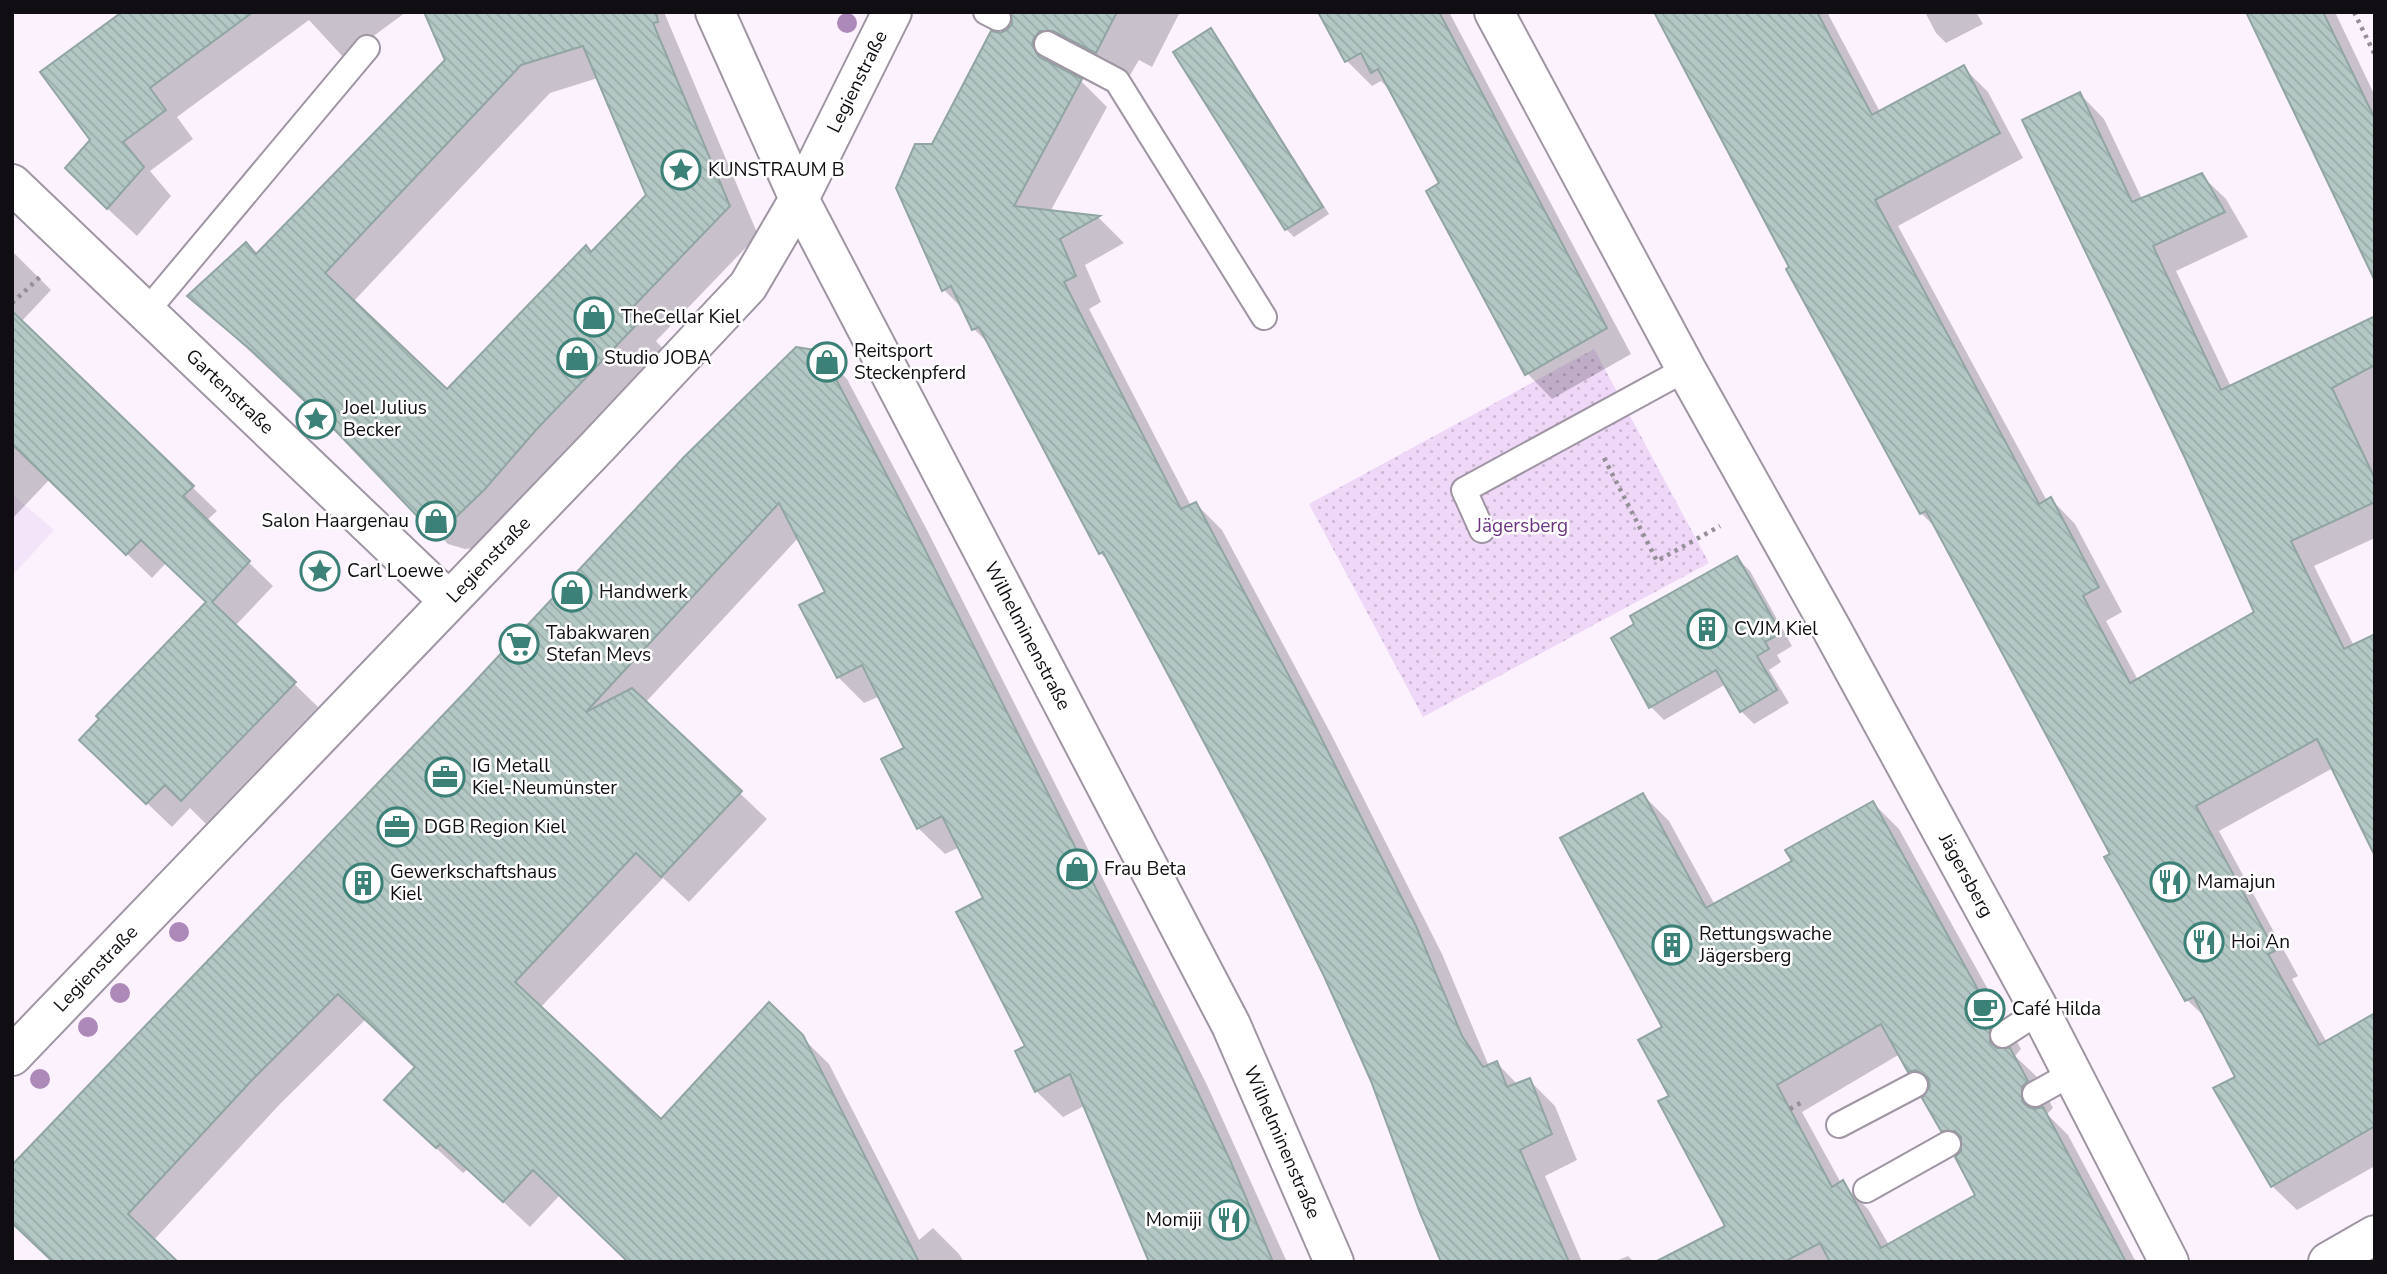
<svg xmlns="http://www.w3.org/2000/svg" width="2387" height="1274" viewBox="0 0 2387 1274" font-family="'Nunito Sans',sans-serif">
	<defs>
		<pattern id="park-dots" width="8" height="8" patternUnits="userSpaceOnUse" patternTransform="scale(1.75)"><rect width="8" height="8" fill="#efd7f8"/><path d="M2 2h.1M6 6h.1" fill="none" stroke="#ccb7d4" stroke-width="1.8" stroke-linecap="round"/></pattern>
		<pattern id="building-back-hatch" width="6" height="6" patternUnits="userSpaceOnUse" patternTransform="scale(1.75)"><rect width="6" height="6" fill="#b3c8c4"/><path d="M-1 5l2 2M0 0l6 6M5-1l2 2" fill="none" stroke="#99aba8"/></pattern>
	</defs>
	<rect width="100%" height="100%" fill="#fbf2fe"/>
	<path fill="#f4e4fa" d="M12,494L54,530L12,576Z"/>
	<path fill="url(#park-dots)" d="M1594,349L1709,563L1423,717L1309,504Z"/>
	<g fill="#0003" fill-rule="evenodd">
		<path d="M125,12H406L344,58L309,20L177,117L193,139L150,171L171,196L137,236L95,197L92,140Z"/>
		<path d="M426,12H664L758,235L656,341L666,352L483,547L465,549L448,544L349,443L190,296L257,256L447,61ZM598,78L648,196L592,254L447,391L353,302L550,93Z"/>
		<path d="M1000,12H1180L1152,67L1139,60L1127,80L1060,63L1058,69L1081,81L1107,107L1050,212L1099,218L1124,243L1085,265L1101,302L1089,309L1191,506L1196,504L1222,530L1331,734L1442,954L1488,1064L1489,1066L1497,1063L1518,1085L1529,1080L1555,1106L1577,1160L1545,1176L1582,1262H1443L1372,1080L1326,976L1268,859L1113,566L1100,553L991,346L974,329L965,311L944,290L933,146L998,35L1007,32L1014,24Z"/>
		<path d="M1320,12H1449L1631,354L1552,399L1527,373L1441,184L1392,92L1381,81L1372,86L1347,61Z"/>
		<path d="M1656,12H1827L1880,112L1963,67L1988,92L2023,158L1898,226L2047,501L2051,499L2075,524L2122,612L2106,621L2138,680L2256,613L2080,94L2104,119L2142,199L2201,175L2226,199L2248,237L2176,271L2231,387L2375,318V538L2314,566L2354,646L2375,636V856L2333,768L2219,831L2298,976L2292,979L2326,1041L2375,1014V1166L2297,1210L2272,1186L2237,1077L2208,1020L2187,1000L2112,855L1937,529L1921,513Z"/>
		<path d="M1925,12H1976L1983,24L1946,43L1936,33Z"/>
		<path d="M2248,12H2335L2375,96V276Z"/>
		<path d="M1211,30L1218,38L1329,214L1294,237L1286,229L1176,52Z"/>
		<path d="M12,251L51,290L21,322L217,511L206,521L273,586L235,626L318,707L206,824L190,808L172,827L106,764L207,602L166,563L152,578L50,479L12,519Z"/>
		<path d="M820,352L847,379L927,530L1207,1085L1287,1262H1152L1086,1105L1063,1117L1036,1091L1027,1047L985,898L960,847L945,854L918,828L906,748L880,696L864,703L838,677L827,593L799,537L645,703L767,819L689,902L663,878L540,1008L662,1122L769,1005L829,1064L919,1240L933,1228L959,1254L964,1262H629L560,1195L530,1227L468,1169L463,1173L412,1126L416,1067L366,1019L279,1105L153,1241L54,1262Z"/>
		<path d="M1737,558L1750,571L1792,646L1777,655L1781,662L1769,670L1789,703L1754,724L1741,711L1726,684L1664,720L1651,707L1613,638Z"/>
		<path d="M1643,795L1669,821L1715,905L1794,862L1873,803L1899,829L2021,1049L2015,1056L2036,1076L2053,1108L2047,1114L2068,1135L2136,1262H1659L1728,1227L1671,1097ZM1900,1054L1909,1071L1929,1091L1942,1130L1963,1151L1978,1195L1889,1245L1868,1209L1841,1183L1802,1112Z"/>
		<path d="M1628,1256L1634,1262H1614Z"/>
	</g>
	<g fill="url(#building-back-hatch)" stroke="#91a5a2" stroke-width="2" fill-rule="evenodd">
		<path d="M122,12H253L150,88L166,110L123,142L144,167L107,209L65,168L90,140L40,72Z"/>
		<path d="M424,12H656L658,22L653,23L730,206L628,312L639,322L536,430L485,489L454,519L436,521L417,516L333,428L252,351L187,296L246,242L256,254L445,60ZM583,46L646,195L591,252L586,245L447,389L325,273L521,65Z"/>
		<path d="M1011,12H1117L1096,53L1053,31H1040L1034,38L1032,45L1039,57L1082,79L1014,206L1100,216L1060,239L1076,276L1064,282L1181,509L1196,502L1305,706L1416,926L1462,1036L1483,1067L1497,1061L1507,1087L1530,1078L1552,1134L1520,1150L1569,1262H1441L1420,1213L1371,1081L1324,976L1266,859L1103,552L1099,554L979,327L972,330L951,286L942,291L896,188L915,144H932L991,31L1000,33L1007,30L1012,24Z"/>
		<path d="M1318,12H1439L1607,328L1525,375L1426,191L1439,183L1378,69L1371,73L1361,53L1345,62Z"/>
		<path d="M1654,12H1817L1872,115L1964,65L2000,133L1875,200L2039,504L2051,497L2099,587L2083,596L2130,683L2254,612L2185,458L2022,120L2080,92L2132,202L2202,173L2225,212L2153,246L2221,390L2375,316V365L2332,388L2375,479V502L2291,541L2344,649L2375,634V856L2317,739L2196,806L2275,951L2268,954L2319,1045L2375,1013V1126L2271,1187L2213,1088L2235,1077L2194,997L2185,1001L2104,857L2110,854L1926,511L1920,514L1786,269L1789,267Z"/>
		<path d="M2246,12H2323L2375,119V281Z"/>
		<path d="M1211,28L1323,207L1285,230L1173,52Z"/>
		<path d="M12,311L194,486L183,496L250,561L212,602L296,682L181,801L165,785L146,804L79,740L99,719L96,716L206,602L141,540L126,555L12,444Z"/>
		<path d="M796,347L821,351L901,502L1181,1057L1230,1160L1273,1262H1149L1070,1074L1035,1092L1015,1051L1025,1046L956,912L983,898L942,816L917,829L881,759L904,748L862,665L837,678L799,605L825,592L779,503L586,712L632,688L742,791L661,877L636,853L515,982L661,1119L769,1002L803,1035L919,1262H628L533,1170L503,1202L440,1144L436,1148L384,1100L415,1067L338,994L253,1079L128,1214L178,1262H53L12,1223V1165L467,690L684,457Z"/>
		<path d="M1737,556L1781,633L1765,642L1769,649L1757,656L1777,690L1740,712L1716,670L1649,708L1611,638L1634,624L1630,616Z"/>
		<path d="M1643,793L1706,908L1792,861L1785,850L1873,801L1996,1022L1990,1029V1042L1997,1048H2010L2028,1081L2022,1087V1101L2028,1107L2035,1109L2043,1107L2126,1262H1830L1820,1243L1784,1262H1655L1725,1226L1658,1101L1669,1096L1638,1040L1662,1027L1560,838ZM1881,1024L1908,1072L1916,1070L1928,1078L1930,1086L1922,1098L1941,1131H1955L1961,1137V1151L1955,1157L1975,1195L1881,1248L1843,1180L1832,1187L1777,1085Z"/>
	</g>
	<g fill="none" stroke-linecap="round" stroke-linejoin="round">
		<g stroke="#9f95a3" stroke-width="28">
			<g id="service">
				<path d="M986,12L998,18"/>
				<path d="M1047,44L1117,81L1264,317"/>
				<path d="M146,312L367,48"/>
				<path d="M1482,530L1464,490L1686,369"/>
				<path d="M2003,1035L2040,1011"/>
				<path d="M2035,1094L2073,1073"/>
				<path d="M1839,1125L1915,1085"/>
				<path d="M1866,1190L1948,1144"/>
			</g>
		</g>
		<g stroke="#9f95a3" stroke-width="42">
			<g id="minor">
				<path id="s1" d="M715,12L799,199L1231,1025L1334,1262"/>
				<path id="s2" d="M1494,12L1686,369L1831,628L2040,1011L2169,1262"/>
				<path id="s3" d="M12,184L448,600"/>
				<path id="s4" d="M12,1056L599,445L748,286L799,199L892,12"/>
			</g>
		</g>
		<g stroke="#9f95a3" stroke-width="42">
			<path id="secondary" d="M2328,1262L2375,1235"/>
		</g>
		<g stroke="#958f98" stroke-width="4.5" stroke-dasharray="3.5 5" stroke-linecap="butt">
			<path d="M2354,12L2375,55"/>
			<path d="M12,303L41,276"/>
			<path d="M1604,458L1657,561L1720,526"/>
			<path d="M1790,1109L1804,1101"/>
		</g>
		<use href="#service" stroke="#fff" stroke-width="24"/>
		<use href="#minor" stroke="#fff" stroke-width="38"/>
		<use href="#secondary" stroke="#fff" stroke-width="38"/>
	</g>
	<g fill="#ac89b9">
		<circle cx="847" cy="23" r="10"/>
		<circle cx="179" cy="932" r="10"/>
		<circle cx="120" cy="993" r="10"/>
		<circle cx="88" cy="1027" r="10"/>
		<circle cx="40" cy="1079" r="10"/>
	</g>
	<defs>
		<g id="sight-ring" transform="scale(2.0125)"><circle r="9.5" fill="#fff" stroke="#3c8177" stroke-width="1.5"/><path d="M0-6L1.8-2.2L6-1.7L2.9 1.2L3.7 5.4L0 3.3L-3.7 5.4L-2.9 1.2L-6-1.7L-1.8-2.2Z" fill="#3c8177"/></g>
		<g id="shop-ring" transform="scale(2.0125)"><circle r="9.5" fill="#fff" stroke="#3c8177" stroke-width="1.5"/><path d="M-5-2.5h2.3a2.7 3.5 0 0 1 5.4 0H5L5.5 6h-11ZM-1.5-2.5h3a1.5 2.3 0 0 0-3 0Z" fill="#3c8177"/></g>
		<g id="building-ring" transform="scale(2.0125)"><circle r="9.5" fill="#fff" stroke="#3c8177" stroke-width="1.5"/><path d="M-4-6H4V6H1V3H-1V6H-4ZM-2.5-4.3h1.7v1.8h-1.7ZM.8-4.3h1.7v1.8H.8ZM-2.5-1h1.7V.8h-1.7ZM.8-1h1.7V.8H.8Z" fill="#3c8177"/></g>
		<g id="supermarket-ring" transform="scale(2.0125)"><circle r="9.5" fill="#fff" stroke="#3c8177" stroke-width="1.5"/><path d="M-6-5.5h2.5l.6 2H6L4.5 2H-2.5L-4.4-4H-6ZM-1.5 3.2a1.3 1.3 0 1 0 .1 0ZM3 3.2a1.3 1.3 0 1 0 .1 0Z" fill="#3c8177"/></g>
		<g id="office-ring" transform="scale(2.0125)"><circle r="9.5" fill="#fff" stroke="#3c8177" stroke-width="1.5"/><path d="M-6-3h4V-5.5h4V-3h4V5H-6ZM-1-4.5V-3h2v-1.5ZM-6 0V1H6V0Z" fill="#3c8177"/></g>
		<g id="restaurant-ring" transform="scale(2.0125)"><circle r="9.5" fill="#fff" stroke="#3c8177" stroke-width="1.5"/><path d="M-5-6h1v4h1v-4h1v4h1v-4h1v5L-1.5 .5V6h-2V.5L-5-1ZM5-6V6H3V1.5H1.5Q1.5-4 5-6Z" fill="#3c8177"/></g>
		<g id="cafe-ring" transform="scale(2.0125)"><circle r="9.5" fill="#fff" stroke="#3c8177" stroke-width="1.5"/><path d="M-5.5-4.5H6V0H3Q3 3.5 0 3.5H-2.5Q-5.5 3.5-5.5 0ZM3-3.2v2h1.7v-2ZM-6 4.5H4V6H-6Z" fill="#3c8177"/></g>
	</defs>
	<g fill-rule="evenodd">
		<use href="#sight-ring" x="681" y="170"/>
		<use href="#shop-ring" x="594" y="317"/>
		<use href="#shop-ring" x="577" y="358"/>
		<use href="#shop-ring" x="827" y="362"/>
		<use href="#sight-ring" x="316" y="419"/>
		<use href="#shop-ring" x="436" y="521"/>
		<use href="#sight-ring" x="320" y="571"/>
		<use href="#shop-ring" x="572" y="592"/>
		<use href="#building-ring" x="1707" y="629"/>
		<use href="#supermarket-ring" x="519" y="644"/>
		<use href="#office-ring" x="445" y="777"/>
		<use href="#office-ring" x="397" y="827"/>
		<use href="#shop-ring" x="1077" y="869"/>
		<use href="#restaurant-ring" x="2170" y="882"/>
		<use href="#building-ring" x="363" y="883"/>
		<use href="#restaurant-ring" x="2204" y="942"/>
		<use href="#building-ring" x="1672" y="945"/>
		<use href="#cafe-ring" x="1985" y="1009"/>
		<use href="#restaurant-ring" x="1229" y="1220"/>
	</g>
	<g text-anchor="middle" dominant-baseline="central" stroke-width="5" stroke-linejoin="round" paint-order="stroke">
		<g font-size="19" fill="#110e13" stroke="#fff">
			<text stroke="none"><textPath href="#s4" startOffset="1297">Legienstraße</textPath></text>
			<text stroke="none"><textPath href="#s3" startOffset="301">Gartenstraße</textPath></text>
			<text stroke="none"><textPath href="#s4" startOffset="688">Legienstraße</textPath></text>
			<text stroke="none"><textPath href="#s1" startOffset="698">Wilhelminenstraße</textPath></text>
			<text stroke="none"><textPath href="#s2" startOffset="984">Jägersberg</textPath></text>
			<text stroke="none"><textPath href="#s4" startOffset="121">Legienstraße</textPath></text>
			<text stroke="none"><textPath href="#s1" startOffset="1265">Wilhelminenstraße</textPath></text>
		</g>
		<g font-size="19" fill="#110e13" stroke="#fff" text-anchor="start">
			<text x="708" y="170">KUNSTRAUM B</text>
			<text x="621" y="317">TheCellar Kiel</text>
			<text x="854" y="351">Reitsport<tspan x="854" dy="22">Steckenpferd</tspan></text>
			<text x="604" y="358">Studio JOBA</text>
			<text x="343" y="408">Joel Julius<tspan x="343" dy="22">Becker</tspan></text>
			<text x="409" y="521" text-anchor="end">Salon Haargenau</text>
			<text x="347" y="571">Carl Loewe</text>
			<text x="599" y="592">Handwerk</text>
			<text x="1734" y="629">CVJM Kiel</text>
			<text x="546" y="633">Tabakwaren<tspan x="546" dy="22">Stefan Mevs</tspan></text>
			<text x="472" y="766">IG Metall<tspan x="472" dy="22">Kiel-Neumünster</tspan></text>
			<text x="424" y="827">DGB Region Kiel</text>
			<text x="1104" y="869">Frau Beta</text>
			<text x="390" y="872">Gewerkschaftshaus<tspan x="390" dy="22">Kiel</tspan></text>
			<text x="2197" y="882">Mamajun</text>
			<text x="1699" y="934">Rettungswache<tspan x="1699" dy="22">Jägersberg</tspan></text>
			<text x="2231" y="942">Hoi An</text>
			<text x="2012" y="1009">Café Hilda</text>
			<text x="1202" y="1220" text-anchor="end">Momiji</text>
		</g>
		<g font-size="19" fill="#6c3380" stroke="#fff">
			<text x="1522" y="526">Jägersberg</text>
		</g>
	</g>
	<rect width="2387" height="1274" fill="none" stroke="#110e13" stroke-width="28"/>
</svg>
